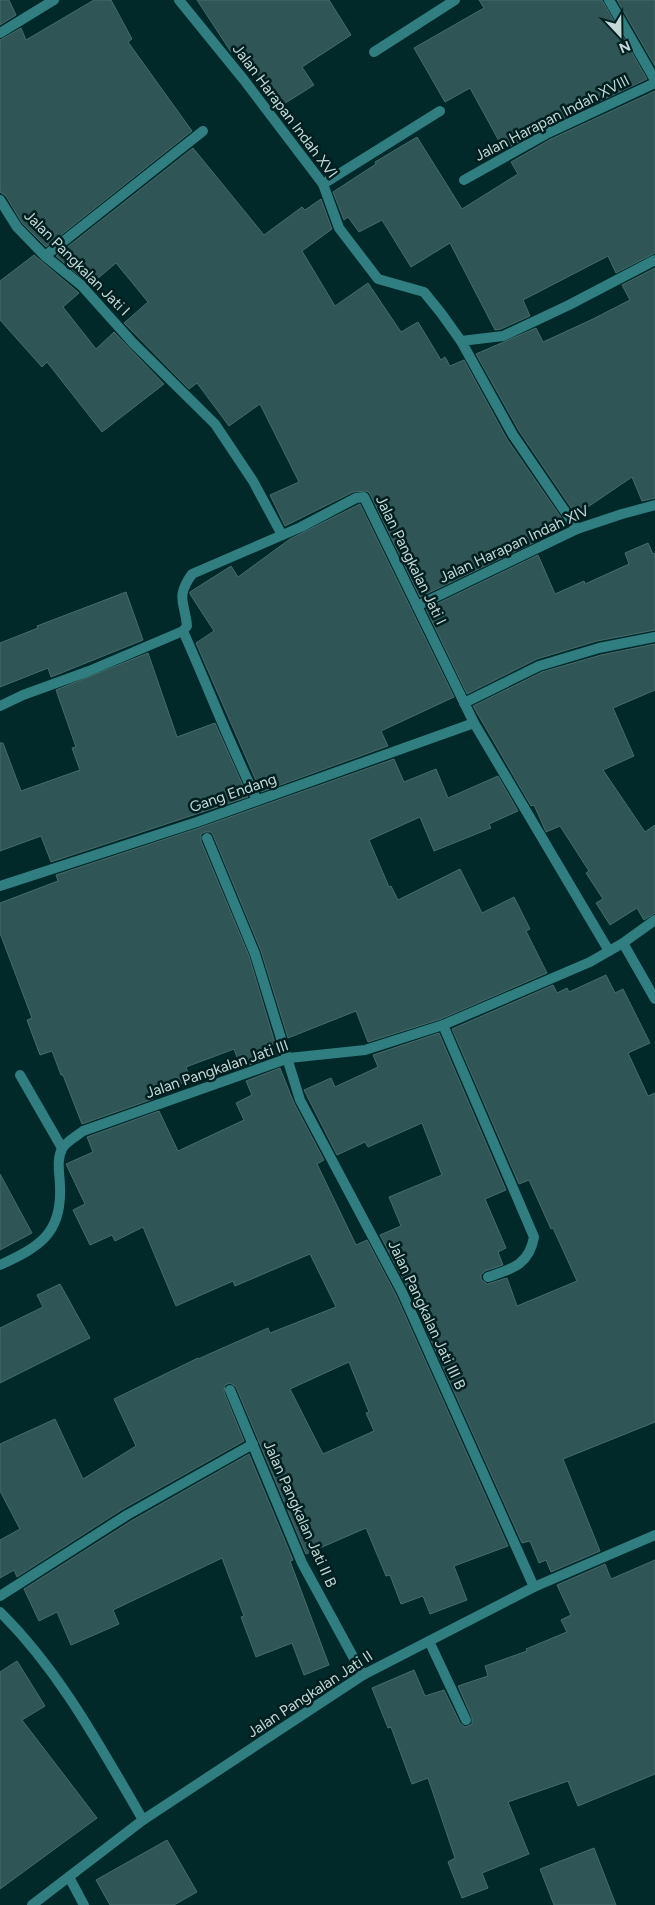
<svg xmlns="http://www.w3.org/2000/svg" width="655" height="1905" viewBox="0 0 655 1905" font-family="Figtree,sans-serif">
	<rect width="100%" height="100%" fill="#01292a"/>
	<g fill="#305556" stroke="#466c6c" fill-rule="evenodd">
		<path d="M0,0H9L16,15L0,25Z"/>
		<path d="M94,0H111L132,39L128,42L192,131L46,247L22,223L6,196L0,192V40L21,28L26,40Z"/>
		<path d="M197,0H329L351,35L302,67L314,85L279,107L240,47L231,52Z"/>
		<path d="M479,0H602L647,79L545,127L504,150L470,88L445,102L414,48L484,8Z"/>
		<path d="M617,0H655V66Z"/>
		<path d="M655,91V253L616,273L608,256L523,300L530,316L501,329L495,330L450,243L411,267L382,220L359,232L348,217L344,220L333,192L376,164L375,162L417,137L462,209L518,174L511,162L551,139Z"/>
		<path d="M193,148L264,235L302,207L305,210L321,199L332,229L302,251L335,306L368,283L401,332L418,322L441,360L445,357L450,366L464,360L507,439L565,523L533,543L420,597L370,494L367,491L353,492L285,526L270,495L299,482L260,404L229,426L197,383L189,389L124,323L148,302L116,263L90,285L56,256Z"/>
		<path d="M34,255L79,293L63,307L96,349L114,332L164,384L102,432L47,362L42,367L0,320V281Z"/>
		<path d="M655,268V498L642,501L632,477L576,515L519,431L476,354L536,328L543,342L593,319L630,300L622,285Z"/>
		<path d="M360,504L454,697L381,731L388,746L261,792L196,643L214,631L190,594V592L231,566L238,577L290,539Z"/>
		<path d="M648,543L653,554L655,553V630L597,641L537,659L467,694L426,609L538,555L555,594L584,581L585,584L629,564L625,553Z"/>
		<path d="M126,592L143,640L51,677L48,668L0,687V643L38,628L37,626Z"/>
		<path d="M655,644V690L613,708L634,756L603,770L645,832L655,825V913L644,920L637,908L610,925L596,903L603,899L586,873L589,871L560,826L546,832L534,805L531,806L473,706L542,672L601,655Z"/>
		<path d="M148,653L177,737L215,723L248,797L51,862L41,836L0,851V743H3L21,791L80,770L72,748L76,747L56,690Z"/>
		<path d="M394,759L404,782L436,769L448,798L498,776L518,811L489,824L491,828L434,851L420,817L369,840L389,887L391,886L398,900L460,869L482,913L514,897L530,929L526,931L547,973L441,1019L368,1042L356,1011L288,1038L261,951L213,835L211,832H205L201,834V841L249,956L275,1043L271,1045L276,1055L241,1068L234,1049L186,1067L191,1080L151,1095L153,1099L82,1124L63,1075H61L52,1051L40,1055L27,1020L32,1018L0,933V903L58,881L56,875L199,828Z"/>
		<path d="M606,975L615,993L623,989L650,1043L628,1053L648,1096L655,1093V1422L563,1459L600,1551L551,1572L546,1560L539,1563L530,1541L522,1543L408,1289L380,1235L401,1226L389,1197L442,1175L422,1123L368,1147L365,1142L337,1155L304,1090L331,1078L335,1087L378,1067L373,1055L439,1033L506,1190L485,1199L506,1248L498,1252L503,1265L485,1271L481,1275V1279L487,1284L507,1278L517,1306L577,1281L553,1228L551,1229L529,1180L519,1184L452,1029L553,985L557,993L567,988L569,992Z"/>
		<path d="M280,1068L294,1103L324,1160L317,1164L356,1245L367,1240L396,1295L508,1546L454,1566L467,1600L430,1614L423,1596L401,1604L390,1575L386,1576L366,1528L306,1554L236,1387L230,1383L225,1385L224,1392L244,1441L123,1509L17,1577L14,1570L0,1578V1540L20,1529L0,1491V1444L55,1419L83,1479L136,1446L114,1399L198,1358V1359L268,1328L270,1333L336,1307L310,1254L235,1286L233,1281L176,1306L143,1227L115,1241L112,1235L90,1245L73,1210L85,1204L66,1164L93,1152L87,1137L159,1111L178,1151L244,1120L236,1103L252,1095L246,1081ZM349,1362L369,1412L366,1413L374,1431L323,1454L290,1389Z"/>
		<path d="M0,1174L32,1233L0,1250Z"/>
		<path d="M60,1284L90,1338L0,1383V1328L43,1307L37,1295Z"/>
		<path d="M249,1454L293,1560L290,1561L329,1665L304,1675L292,1643L256,1657L241,1617L244,1616L222,1558L113,1610L119,1624L71,1645L57,1612L39,1621L24,1589L131,1521Z"/>
		<path d="M655,1560V1774L578,1806L568,1781L508,1802L529,1854L482,1873L488,1888L462,1898L448,1862L455,1858L428,1778L412,1784L391,1727L388,1728L372,1688L414,1670L425,1696L444,1690L460,1723L465,1727L468,1726L472,1724V1718L458,1686L488,1676L485,1666L527,1651L526,1649L567,1632L561,1620L571,1615L557,1585L605,1564L611,1579Z"/>
		<path d="M17,1661L45,1706L22,1720L97,1818L0,1889V1672Z"/>
		<path d="M167,1840L197,1892L174,1905H110L96,1880Z"/>
		<path d="M594,1848L616,1905H554L540,1869Z"/>
	</g>
	<g fill="none" stroke-linecap="round" stroke-linejoin="round">
		<g stroke="#317e80" stroke-width="10">
			<path d="M179,0L244,80L323,184L339,228L378,279L424,292L441,313L461,341L513,435L577,529"/>
			<path d="M609,0L655,80"/>
			<path d="M0,33L54,0"/>
			<path d="M374,52L455,0"/>
			<path d="M464,180L548,133L655,83"/>
			<path d="M323,184L440,111"/>
			<path d="M0,200L17,227L45,256L81,285L133,343L215,424L253,481L282,535"/>
			<path d="M45,256L203,131"/>
			<path d="M461,341L503,336L569,305L655,260"/>
			<path d="M417,606L577,529L622,514L655,505"/>
			<path d="M464,703L539,666L599,648L655,637"/>
			<path d="M0,706L23,695L89,671L183,631"/>
			<path d="M257,800C230,745 208,687 183,631L187,626C185,602 175,598 192,574L301,527L356,498L364,497L474,723L609,951"/>
			<path d="M207,838L255,954L300,1100L402,1292L534,1587"/>
			<path d="M0,886L197,822L474,723"/>
			<path d="M623,943L655,999"/>
			<path d="M443,1025L534,1237C529,1265 512,1269 488,1277"/>
			<path d="M20,1075L62,1148"/>
			<path d="M0,1265C39,1247 62,1234 60,1187C60,1175 56,1160 62,1149C65,1142 77,1136 83,1131L289,1058L365,1050L443,1025L590,962L623,943L655,920"/>
			<path d="M230,1390L302,1563L363,1675"/>
			<path d="M0,1596L127,1515L253,1444"/>
			<path d="M0,1612C60,1671 101,1748 143,1820"/>
			<path d="M429,1641L466,1720"/>
			<path d="M69,1877L84,1905"/>
			<path d="M32,1905L143,1820L363,1675L534,1587L655,1535"/>
		</g>
	</g>
	<g text-anchor="middle" dominant-baseline="central" stroke-width="5" stroke-linejoin="round" paint-order="stroke">
		<g font-size="15" fill="#c4d8d8" stroke="#021f1f">
			<text transform="translate(285 111) rotate(53)">Jalan Harapan Indah XVI</text>
			<text transform="translate(552 118) rotate(-27)">Jalan Harapan Indah XVIII</text>
			<text transform="translate(77 263) rotate(45)">Jalan Pangkalan Jati I</text>
			<text transform="translate(514 544) rotate(-25)">Jalan Harapan Indah XIV</text>
			<text transform="translate(411 560) rotate(64)">Jalan Pangkalan Jati I</text>
			<text transform="translate(233 793) rotate(-19)">Gang Endang</text>
			<text transform="translate(217 1069) rotate(-19)">Jalan Pangkalan Jati III</text>
			<text transform="translate(427 1315) rotate(65)">Jalan Pangkalan Jati III B</text>
			<text transform="translate(300 1514) rotate(66)">Jalan Pangkalan Jati II B</text>
			<text transform="translate(310 1694) rotate(-33)">Jalan Pangkalan Jati II</text>
		</g>
	</g>
	<g transform="translate(620 35) rotate(158)" stroke="#021f1f" stroke-width="4" paint-order="stroke">
	<path d="M0-4L9 19L0 12L-9 19Z" fill="#c4d8d8"/>
	<text y="-8" font-size="14" font-weight="bold" text-anchor="middle" fill="#c4d8d8">N</text>
	</g>
</svg>
